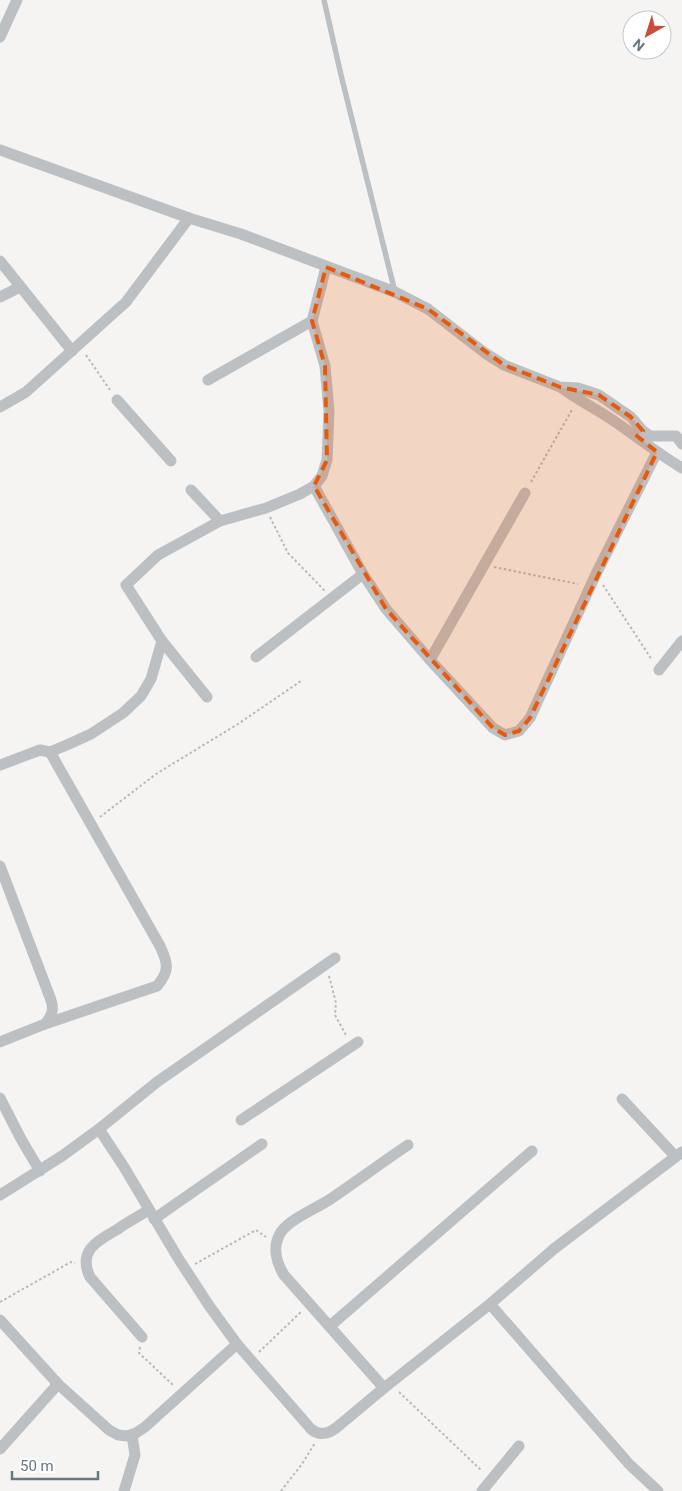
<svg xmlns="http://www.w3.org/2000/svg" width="682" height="1491" viewBox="0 0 682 1491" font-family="Roboto,sans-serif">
	<rect width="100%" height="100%" fill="#f5f4f2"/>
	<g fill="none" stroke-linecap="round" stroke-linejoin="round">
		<g stroke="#b6b9bb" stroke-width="2" stroke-dasharray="2.5 2.5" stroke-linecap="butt">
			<path d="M86,355L110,390"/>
			<path d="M531,482L573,408"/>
			<path d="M270,517L288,553L325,591"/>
			<path d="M494,567L578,584"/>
			<path d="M603,585L652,660"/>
			<path d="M100,817L156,774L238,724L301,681"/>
			<path d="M329,976L336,1003L335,1015L347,1037"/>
			<path d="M195,1264L256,1230L266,1237"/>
			<path d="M0,1302L71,1262L75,1263"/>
			<path d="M140,1347L139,1353L173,1385"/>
			<path d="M259,1352L301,1312"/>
			<path d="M399,1392L482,1471"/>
			<path d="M281,1491L302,1464L315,1443"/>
		</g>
		<path stroke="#bcc0c3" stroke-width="5.5" d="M324,0L341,75L395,292"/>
		<g stroke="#bcc0c3" stroke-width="11">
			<path d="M0,37L17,0"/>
			<path d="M0,150L189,218L241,234L395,292L428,309L485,353L504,365L560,387L578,388L599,395L631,417L643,431L650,436H676L682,444"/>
			<path d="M0,261L72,351"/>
			<path d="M0,297L20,287"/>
			<path d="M208,380L312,321"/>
			<path d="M562,388C578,400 595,408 611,419C635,435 657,453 682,468"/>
			<path d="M117,400L171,461"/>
			<path d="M0,407L26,392L126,302L189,218"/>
			<path d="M314,486L363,574L386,609L430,660L493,728L505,735L519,731L530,718L596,574L657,452"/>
			<path d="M191,490L220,521"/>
			<path d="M256,657L363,574"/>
			<path d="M430,660L525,493"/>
			<path d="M659,670L682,641"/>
			<path d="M207,697L162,641L126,585L158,555L220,521L266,508L300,494L314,486L322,476L327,460L329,411L325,366L312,321L326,267"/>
			<path d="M0,765L40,750L50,752L69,744L91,734L123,713L141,696L151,679L162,641"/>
			<path d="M0,866L51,1000C54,1010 52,1016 45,1024L0,1042"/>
			<path d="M45,1024L157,986C170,971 168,963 160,946L50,752"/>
			<path d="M0,1098L21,1139L40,1171"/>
			<path d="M622,1099L675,1156"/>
			<path d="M241,1120L358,1042"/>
			<path d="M99,1129L124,1167L178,1258L210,1307L237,1344L311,1429C319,1436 328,1434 336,1428L384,1388L490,1304L555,1248L682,1152"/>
			<path d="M0,1195L62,1156L99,1129L157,1082L335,958"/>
			<path d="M154,1219L262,1144"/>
			<path d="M490,1304L629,1464L658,1491"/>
			<path d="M0,1320L58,1384L109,1430L118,1435L127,1436L136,1433L145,1427L237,1344"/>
			<path d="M330,1326L532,1151"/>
			<path d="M142,1337L90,1277C77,1250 99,1240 118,1229C128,1222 139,1216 149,1210"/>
			<path d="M384,1388L284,1275C276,1262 272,1246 281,1232C290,1219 315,1209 329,1200C356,1182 381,1163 408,1145"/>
			<path d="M0,1449L58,1384"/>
			<path d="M124,1491L135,1455L132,1435"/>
			<path d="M482,1491L519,1446"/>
		</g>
	</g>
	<path fill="#e8590c" fill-opacity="0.2" stroke="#e8590c" stroke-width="4" stroke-dasharray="10 6" stroke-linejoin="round" d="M326,267L428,309L504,365L560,387L599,395L631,417L643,431L637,436L657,452L530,718L519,731L505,735L493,728L386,609L314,486L327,460L325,366L312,321Z"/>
	<g transform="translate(647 35) rotate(219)"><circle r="24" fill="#ffffff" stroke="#c3c9cc"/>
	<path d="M0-4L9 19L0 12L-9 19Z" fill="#cc4b3a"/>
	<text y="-8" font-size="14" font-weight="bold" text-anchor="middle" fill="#68777f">N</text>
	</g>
	<path d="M12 1471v8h86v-8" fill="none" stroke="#68777f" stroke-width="2.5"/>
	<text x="20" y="1471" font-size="15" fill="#68777f" stroke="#ffffff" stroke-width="4" paint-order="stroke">50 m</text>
</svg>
